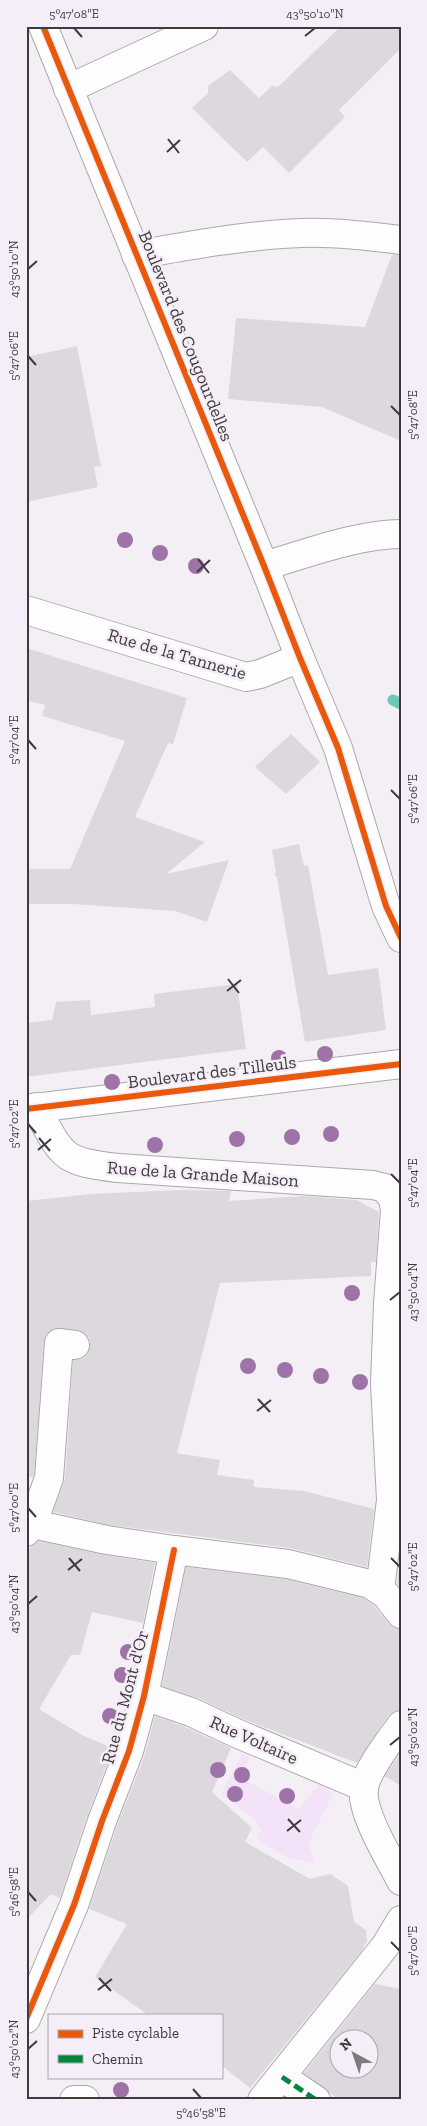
<svg xmlns="http://www.w3.org/2000/svg" width="427" height="2126" viewBox="0 0 427 2126" font-family="'Zilla Slab',serif">
	<rect width="100%" height="100%" fill="#f4eff5"/>
	<path fill="#f4e2f8" d="M243,1752L250,1758L241,1778L299,1809L321,1782L333,1794L308,1844L316,1864L286,1857L256,1838L261,1830L253,1818L221,1794Z"/>
	<g fill="none" stroke-linecap="round" stroke-linejoin="round">
		<path stroke="#6ac9b9" stroke-width="11" d="M393,700L401,704"/>
	</g>
	<g fill="#dcd8dd" fill-rule="evenodd">
		<path d="M341,26H401V48L339,110L345,117L289,173L263,147L247,162L192,108L208,93V86L230,70L259,98L272,86L278,87Z"/>
		<path d="M392,255H401V441L322,407L228,399L236,318L365,327Z"/>
		<path d="M77,346L101,466L94,467L98,487L26,502V357Z"/>
		<path d="M26,648L187,698L173,744L168,743L135,817L205,842L166,874L229,860L207,922L175,911L73,904H26V869H70L125,741L42,716L45,705L26,700Z"/>
		<path d="M291,734L320,762L286,794L255,767Z"/>
		<path d="M299,844L304,866L308,865L328,975L378,968L386,1030L305,1042L277,878L274,873H276L272,850Z"/>
		<path d="M237,984L246,1049L26,1077V1023L52,1020L56,1002L90,1000L91,1015L155,1007L154,994Z"/>
		<path d="M180,1190L231,1191L229,1201L303,1196L357,1200L379,1212L376,1262H371V1276L220,1283L177,1453L220,1460L217,1475L254,1480V1487L304,1491L374,1509L367,1567L290,1548L110,1525L53,1512L65,1479L73,1360L82,1359L88,1354L90,1347L89,1338L84,1332L77,1330L53,1329L47,1334L44,1341L34,1475L33,1477L26,1476V1201L91,1194Z"/>
		<path d="M39,1541L105,1555L155,1563L143,1623L92,1612L80,1655H71L39,1709L82,1735L113,1748L87,1816L60,1898L51,1894L26,1920V1553L31,1547Z"/>
		<path d="M401,1549V1588L397,1584Z"/>
		<path d="M186,1567L285,1579L364,1598L375,1607L389,1624L395,1628L401,1629V1710L394,1711L388,1716L357,1763L243,1719L198,1698L162,1686Z"/>
		<path d="M155,1716L185,1727L231,1748L212,1792L252,1828L245,1842L310,1879L330,1874L348,1886L354,1922L366,1930L367,1941L361,1952L250,2088L221,2065V2015H148L95,1977L127,1924L89,1909L117,1826L144,1757Z"/>
		<path d="M401,1752V1786L385,1776Z"/>
		<path d="M375,1984L401,1989V2100H339L304,2073ZM340,2038H370V2068H340Z"/>
	</g>
	<g fill="none" stroke-linecap="round" stroke-linejoin="round">
		<g stroke="#aba8ab" stroke-width="30">
			<g id="minor">
				<path d="M43,26L264,566L300,658L338,748L386,906L401,938"/>
				<path d="M68,89L204,26"/>
				<path d="M136,255C191,245 247,235 302,233C335,232 368,236 401,240"/>
				<path d="M264,566C306,554 358,534 401,534"/>
				<path d="M26,610L246,677L260,674L300,658"/>
				<path d="M36,1107C63,1157 60,1161 118,1168L373,1185L385,1188L393,1199"/>
				<path d="M26,1109L401,1064"/>
				<path d="M26,1519L42,1526L107,1540L174,1550L288,1564L370,1584L386,1595L401,1614"/>
				<path d="M26,1532L33,1523L49,1478L59,1343L75,1345"/>
				<path d="M380,1590L391,1500L385,1384L388,1304L395,1210L393,1199L401,1198"/>
				<path d="M144,1696L191,1712L236,1733L364,1787"/>
				<path d="M401,1725C390,1741 367,1769 364,1788C360,1812 390,1859 401,1881"/>
				<path d="M26,2019L74,1905L102,1821L129,1751L144,1696L174,1550"/>
				<path d="M282,2077L316,2100"/>
				<path d="M74,2100H85"/>
				<path d="M262,2100L386,1945L401,1920"/>
			</g>
		</g>
		<use href="#minor" stroke="#fdfdfe" stroke-width="28"/>
		<path stroke="#00873e" stroke-width="5" stroke-dasharray="10 5" stroke-linecap="butt" d="M282,2077L316,2100"/>
		<g stroke="#f5edf7" stroke-width="9">
			<g id="cycleway">
				<path d="M43,26L264,566L300,658L338,748L386,906L401,938"/>
				<path d="M26,1109L401,1064"/>
				<path d="M26,2019L74,1905L102,1821L129,1751L144,1696L174,1550"/>
			</g>
		</g>
		<use href="#cycleway" stroke="#e8590c" stroke-width="6"/>
	</g>
	<g fill="#9e73a7">
		<circle cx="125" cy="540" r="8"/>
		<circle cx="160" cy="553" r="8"/>
		<circle cx="196" cy="566" r="8"/>
		<circle cx="325" cy="1054" r="8"/>
		<circle cx="279" cy="1058" r="8"/>
		<circle cx="112" cy="1082" r="8"/>
		<circle cx="331" cy="1134" r="8"/>
		<circle cx="292" cy="1137" r="8"/>
		<circle cx="237" cy="1139" r="8"/>
		<circle cx="155" cy="1145" r="8"/>
		<circle cx="352" cy="1293" r="8"/>
		<circle cx="248" cy="1366" r="8"/>
		<circle cx="285" cy="1370" r="8"/>
		<circle cx="321" cy="1376" r="8"/>
		<circle cx="360" cy="1382" r="8"/>
		<circle cx="128" cy="1652" r="8"/>
		<circle cx="122" cy="1675" r="8"/>
		<circle cx="110" cy="1716" r="8"/>
		<circle cx="218" cy="1770" r="8"/>
		<circle cx="242" cy="1775" r="8"/>
		<circle cx="235" cy="1794" r="8"/>
		<circle cx="287" cy="1796" r="8"/>
		<circle cx="121" cy="2090" r="8"/>
	</g>
	<path fill="none" stroke="#3e3b3e" stroke-width="2" d="M74,28L82,37M305,36L315,28M168,139L179,153M167,152L180,140M28,269L37,261M28,356L36,365M391,406L400,415M198,559L209,573M197,572L210,560M28,740L36,749M391,790L400,799M228,979L239,993M227,991L241,980M28,1124L36,1133M39,1138L50,1151M38,1150L51,1139M391,1174L400,1183M390,1300L400,1292M258,1399L270,1412M257,1411L271,1400M28,1508L36,1517M69,1558L80,1571M391,1558L400,1567M68,1570L82,1559M28,1604L37,1596M390,1745L400,1737M288,1819L300,1832M287,1831L301,1820M28,1892L36,1901M391,1942L400,1951M99,1978L111,1991M98,1990L112,1979M28,2049L37,2041M193,2089L201,2098"/>
	<g text-anchor="middle" dominant-baseline="central" stroke-width="5" stroke-linejoin="round" paint-order="stroke">
		<g font-size="18" fill="#3e3b3e" stroke="#f5edf7">
			<text transform="translate(186 336) rotate(68)">Boulevard des Cougourdelles</text>
			<text transform="translate(177 654) rotate(16)">Rue de la Tannerie</text>
			<text transform="translate(212 1072) rotate(-7)">Boulevard des Tilleuls</text>
			<text transform="translate(203 1174) rotate(4)">Rue de la Grande Maison</text>
			<text transform="translate(125 1697) rotate(-75)">Rue du Mont d'Or</text>
			<text transform="translate(254 1740) rotate(24)">Rue Voltaire</text>
		</g>
	</g>
	<rect width="427" height="2126" fill="none" stroke="#f5edf7" stroke-width="55"/>
	<rect x="48" y="2014" width="175" height="65" fill="#f5edf7" stroke="#aca6ad"/>
	<rect x="58" y="2030" width="25" height="8" fill="#e8590c" stroke="#aca6ad"/>
	<text x="92" y="2038" font-size="15" fill="#3e3b3e">Piste cyclable</text>
	<rect x="58" y="2055" width="25" height="8" fill="#00873e" stroke="#aca6ad"/>
	<text x="92" y="2064" font-size="15" fill="#3e3b3e">Chemin</text>
	<g transform="translate(354 2054) rotate(320)"><circle r="24" fill="#f5edf7" stroke="#aca6ad"/>
	<path d="M0-4L9 19L0 12L-9 19Z" fill="#7e7a7e"/>
	<text y="-8" font-size="14" font-weight="bold" text-anchor="middle" fill="#3e3b3e">N</text>
	</g>
	<rect x="28" y="28" width="372" height="2070" fill="none" stroke="#3e3b3e" stroke-width="2"/>
	<g font-size="12" text-anchor="middle" fill="#3e3b3e">
		<text x="74" y="18">5°47'08"E</text>
		<text x="315" y="18">43°50'10"N</text>
		<text transform="translate(14 269) rotate(-90)" y="4">43°50'10"N</text>
		<text transform="translate(14 356) rotate(-90)" y="4">5°47'06"E</text>
		<text transform="translate(413 415) rotate(-90)" y="4">5°47'08"E</text>
		<text transform="translate(14 740) rotate(-90)" y="4">5°47'04"E</text>
		<text transform="translate(413 799) rotate(-90)" y="4">5°47'06"E</text>
		<text transform="translate(14 1124) rotate(-90)" y="4">5°47'02"E</text>
		<text transform="translate(413 1183) rotate(-90)" y="4">5°47'04"E</text>
		<text transform="translate(413 1292) rotate(-90)" y="4">43°50'04"N</text>
		<text transform="translate(14 1508) rotate(-90)" y="4">5°47'00"E</text>
		<text transform="translate(413 1567) rotate(-90)" y="4">5°47'02"E</text>
		<text transform="translate(14 1604) rotate(-90)" y="4">43°50'04"N</text>
		<text transform="translate(413 1737) rotate(-90)" y="4">43°50'02"N</text>
		<text transform="translate(14 1892) rotate(-90)" y="4">5°46'58"E</text>
		<text transform="translate(413 1951) rotate(-90)" y="4">5°47'00"E</text>
		<text transform="translate(14 2049) rotate(-90)" y="4">43°50'02"N</text>
		<text x="201" y="2117">5°46'58"E</text>
	</g>
</svg>
